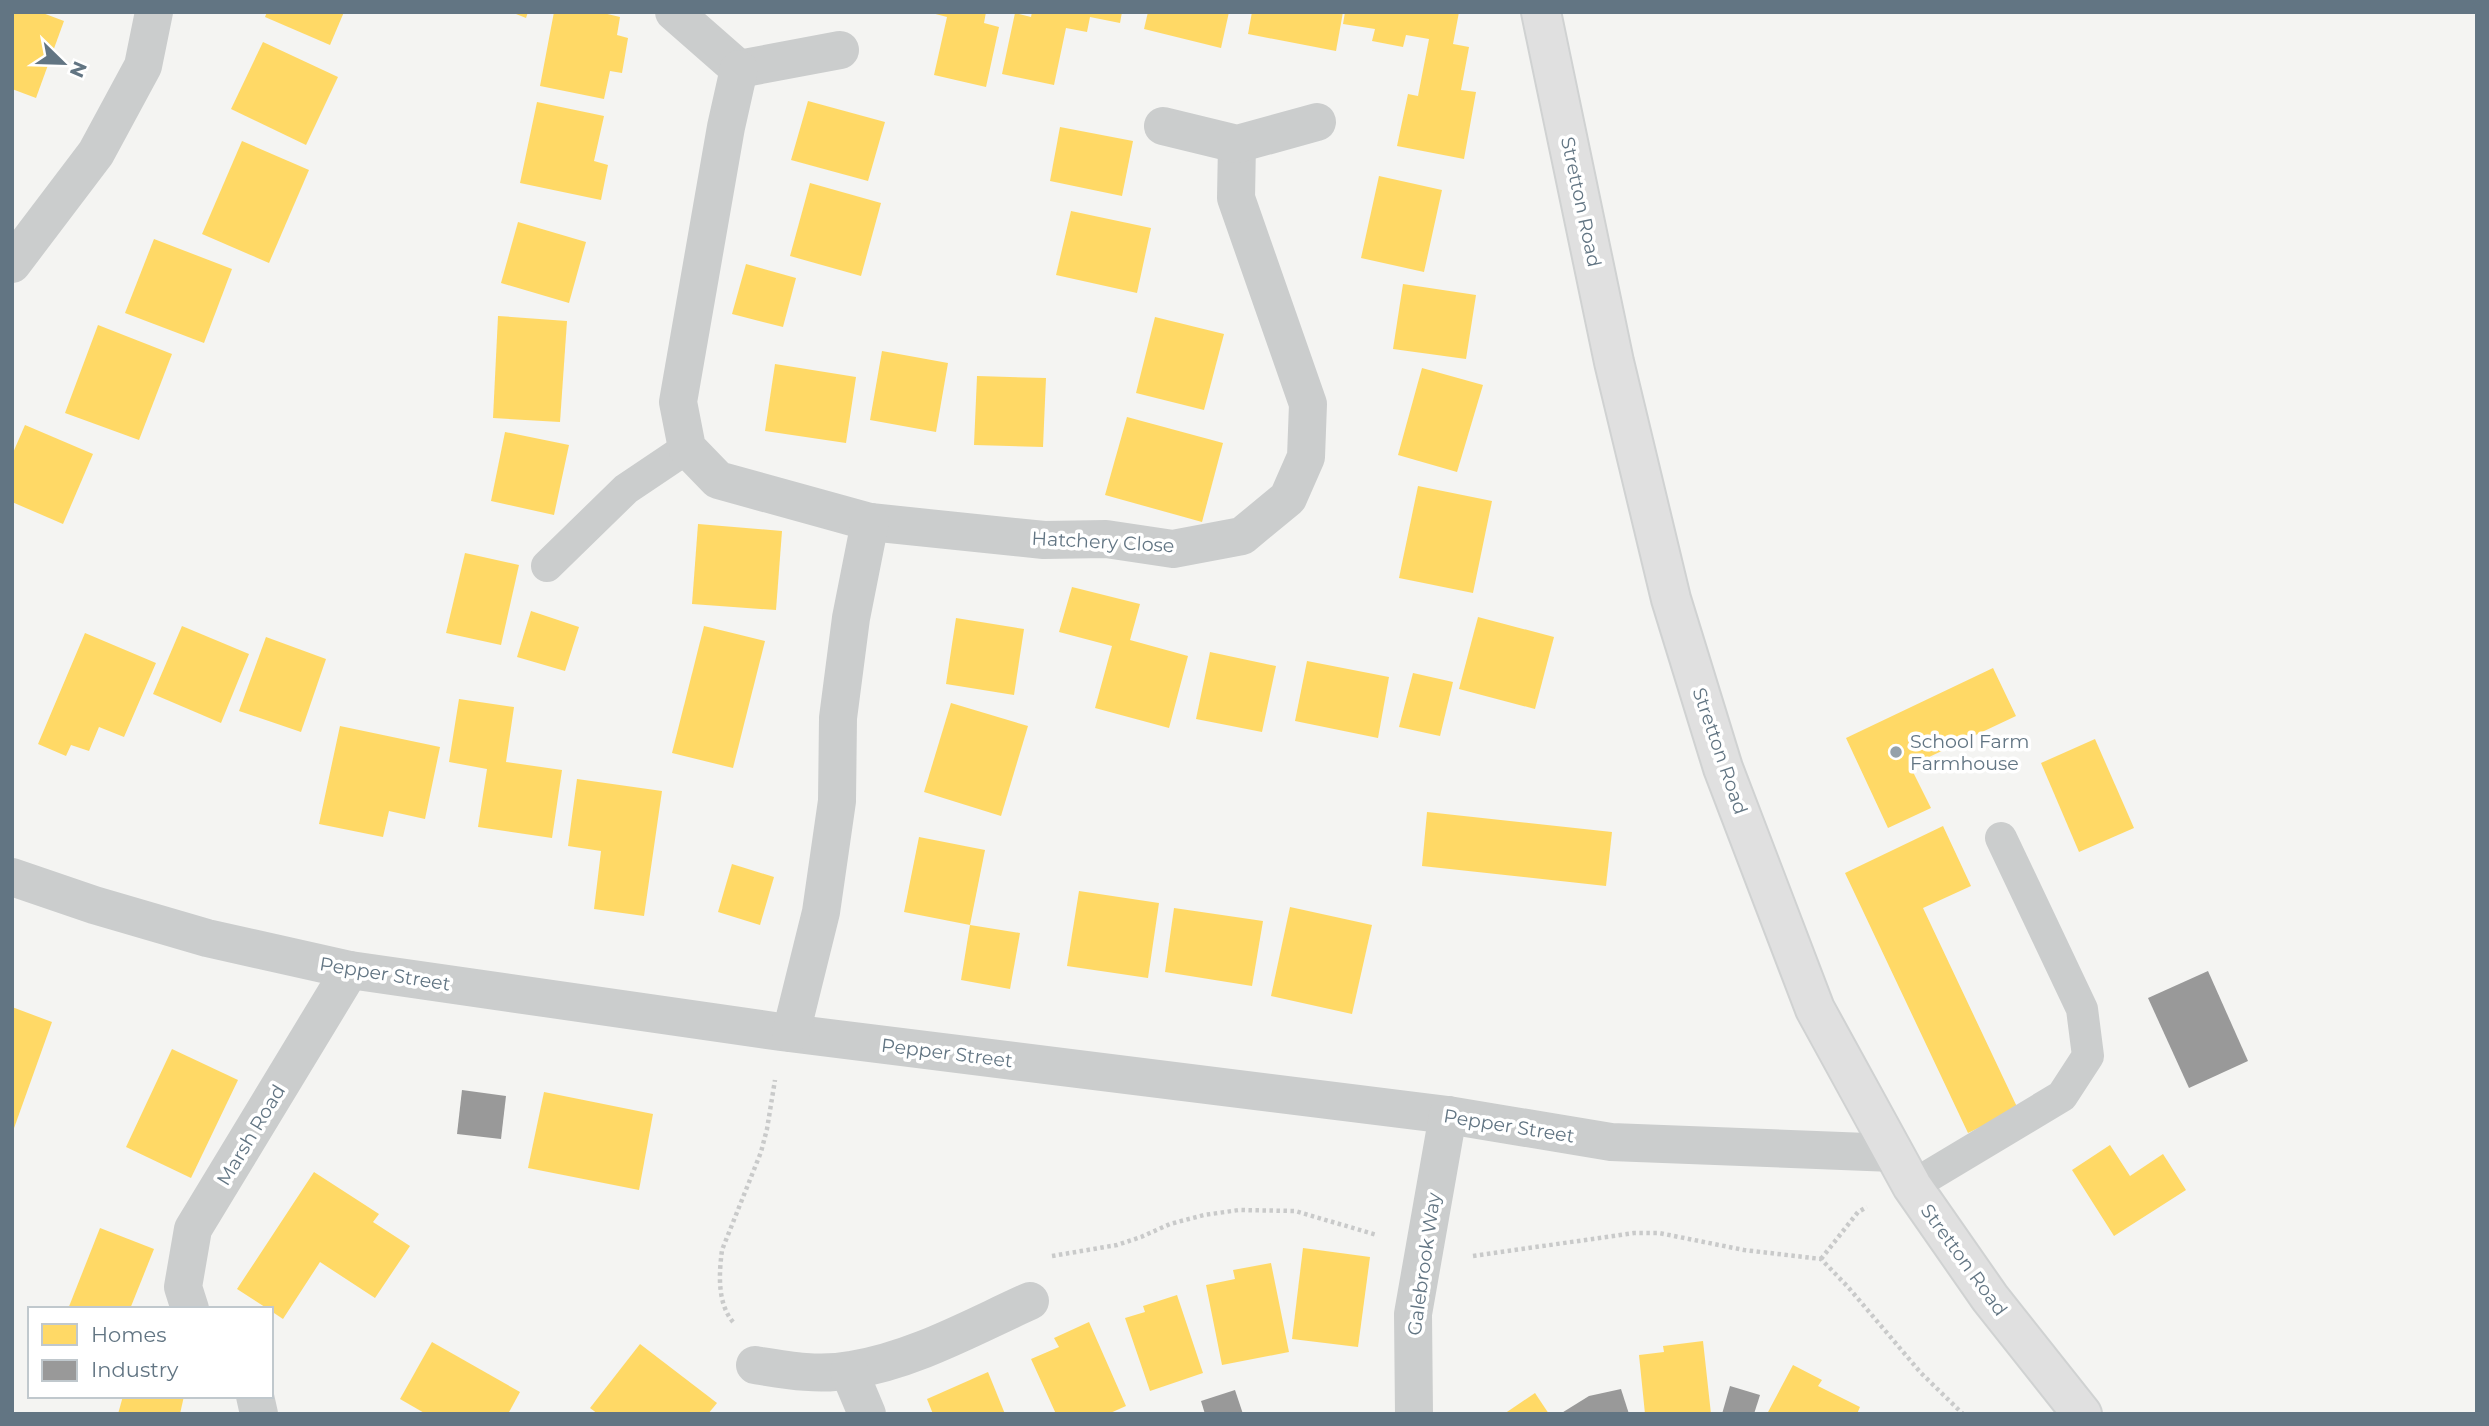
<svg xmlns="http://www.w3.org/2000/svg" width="2489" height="1426" viewBox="0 0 2489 1426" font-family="Montserrat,sans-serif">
	<rect width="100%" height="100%" fill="#f4f4f2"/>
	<g fill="#ffd966">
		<path d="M12,12H40L64,21L36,98L12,89Z"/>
		<path d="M267,12H344L330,45L265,17Z"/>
		<path d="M511,12H528L526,18Z"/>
		<path d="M554,12H599L620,17L617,35L628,38L622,73L610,71L604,99L540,86Z"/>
		<path d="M928,12H986L984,23L999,27L986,87L934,75L947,17Z"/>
		<path d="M1032,12H1122L1120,23L1090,17L1087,32L1066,28L1054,85L1002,74L1015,13L1031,17Z"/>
		<path d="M1148,12H1229L1221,48L1144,29Z"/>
		<path d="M1252,12H1343L1336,51L1248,34Z"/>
		<path d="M1345,12H1459L1453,44L1469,47L1461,90L1476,92L1464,159L1397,146L1408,94L1418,96L1429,39L1406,35L1403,47L1372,41L1375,29L1343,24Z"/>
		<path d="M263,42L338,77L306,145L231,109Z"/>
		<path d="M808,101L885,122L868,181L791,160Z"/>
		<path d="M537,102L604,116L594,161L608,165L601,200L520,183Z"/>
		<path d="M1060,127L1133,141L1122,196L1050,181Z"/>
		<path d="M242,141L309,170L269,263L202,234Z"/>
		<path d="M1379,176L1442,190L1424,272L1361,258Z"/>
		<path d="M810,183L881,203L861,276L790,256Z"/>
		<path d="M1071,211L1151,228L1137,293L1056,275Z"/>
		<path d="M518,222L586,242L569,303L501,283Z"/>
		<path d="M154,239L232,269L204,343L125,313Z"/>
		<path d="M746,264L796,278L783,327L732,314Z"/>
		<path d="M1403,284L1476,295L1466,359L1393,349Z"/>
		<path d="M498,316L567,321L560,422L493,418Z"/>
		<path d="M1155,317L1224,334L1204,410L1136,393Z"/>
		<path d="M98,325L172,354L139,440L65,413Z"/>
		<path d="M882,351L948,363L936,432L870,420Z"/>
		<path d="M775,364L856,377L846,443L765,431Z"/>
		<path d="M1422,368L1483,385L1457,472L1398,455Z"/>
		<path d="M977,376L1046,378L1043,447L974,445Z"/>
		<path d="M1127,417L1223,443L1202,522L1105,495Z"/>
		<path d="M25,425L93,454L63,524L12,502V455Z"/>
		<path d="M505,432L569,445L554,515L491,501Z"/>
		<path d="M1418,486L1492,501L1473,593L1399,578Z"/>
		<path d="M698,524L782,531L776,610L692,604Z"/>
		<path d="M465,553L519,565L501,645L446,633Z"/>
		<path d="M1072,587L1140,604L1130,640L1188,656L1169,728L1095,708L1112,646L1059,632Z"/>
		<path d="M531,611L579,627L565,671L517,657Z"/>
		<path d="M1478,617L1554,637L1535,709L1459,689Z"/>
		<path d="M956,618L1024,629L1014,695L946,684Z"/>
		<path d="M182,626L249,654L221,723L153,694Z"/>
		<path d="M704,626L765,641L733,768L672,753Z"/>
		<path d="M85,633L156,663L124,737L99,727L89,751L71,745L66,756L38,744Z"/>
		<path d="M266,637L326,659L301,732L239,711Z"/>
		<path d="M1210,652L1276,666L1262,732L1196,719Z"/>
		<path d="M1307,661L1389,677L1378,738L1295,721Z"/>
		<path d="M1993,668L2016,716L1910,766L1931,808L1888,828L1846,738Z"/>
		<path d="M1413,673L1453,682L1440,736L1399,727Z"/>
		<path d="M459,699L514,707L506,762L562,770L552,838L478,827L487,769L449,762Z"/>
		<path d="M951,703L1028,726L1001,816L924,792Z"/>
		<path d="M340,726L440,747L425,819L389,811L383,837L319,824Z"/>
		<path d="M2095,739L2134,828L2079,852L2041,763Z"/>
		<path d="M577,779L662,791L644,916L594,909L601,851L568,846Z"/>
		<path d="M1427,812L1612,832L1606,886L1422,866Z"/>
		<path d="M1943,826L1971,886L1923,908L2018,1109L1968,1133L1845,873Z"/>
		<path d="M919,837L985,850L970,925L904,912Z"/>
		<path d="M732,864L774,877L760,925L718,912Z"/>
		<path d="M1079,891L1159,903L1148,978L1067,966Z"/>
		<path d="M1290,907L1372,925L1352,1014L1271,996Z"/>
		<path d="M1174,908L1263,921L1252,986L1165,972Z"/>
		<path d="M970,925L1020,933L1010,989L961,980Z"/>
		<path d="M12,1007L52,1022L13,1131H12Z"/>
		<path d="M172,1049L238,1080L191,1178L126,1147Z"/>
		<path d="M544,1092L653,1114L639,1190L528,1168Z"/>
		<path d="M2110,1145L2130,1176L2163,1154L2186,1190L2114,1236L2072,1170Z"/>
		<path d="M314,1172L379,1214L373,1222L410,1246L375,1298L320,1262L283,1319L271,1311V1309H268L237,1289Z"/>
		<path d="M100,1228L154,1249L130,1309H68Z"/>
		<path d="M1303,1248L1370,1257L1358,1347L1292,1339Z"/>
		<path d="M1271,1263L1289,1352L1222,1365L1206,1285L1235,1279L1233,1270Z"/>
		<path d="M1177,1295L1203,1373L1150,1391L1125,1318L1145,1312L1143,1306Z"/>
		<path d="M1089,1322L1126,1406L1108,1414H1056L1031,1359L1059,1347L1054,1338Z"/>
		<path d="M1703,1341L1711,1414H1645L1639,1355L1664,1352L1663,1346Z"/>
		<path d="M432,1342L520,1392L508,1414H426L400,1399Z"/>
		<path d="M640,1344L717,1403L708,1414H598L590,1408Z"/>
		<path d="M1793,1365L1822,1380L1818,1386L1860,1407L1857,1414H1767Z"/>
		<path d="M988,1372L1005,1414H933L927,1399Z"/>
		<path d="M1535,1393L1549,1414H1504Z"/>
		<path d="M123,1396H184L180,1414H118Z"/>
	</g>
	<g fill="#999">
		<path d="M2208,971L2248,1061L2189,1088L2148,998Z"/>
		<path d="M462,1090L506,1096L501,1139L457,1134Z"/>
		<path d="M1730,1386L1760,1395L1754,1414H1722Z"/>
		<path d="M1621,1389L1629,1414H1560L1589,1396Z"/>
		<path d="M1235,1390L1243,1414H1205L1201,1401Z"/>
	</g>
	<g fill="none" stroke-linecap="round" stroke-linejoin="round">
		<g stroke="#d0d2d2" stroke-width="42">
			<path id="secondary" d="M1541,12L1614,362L1671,599L1723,768L1815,1009L1912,1186L1990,1298L2082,1414"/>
		</g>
		<g stroke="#c9caca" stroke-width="4.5" stroke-dasharray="3.5 3.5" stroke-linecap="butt">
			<path d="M1052,1256L1117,1245L1141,1237L1170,1224L1204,1215L1239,1210L1295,1211L1377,1235"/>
			<path d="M1473,1256L1634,1233H1659L1744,1250L1821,1259L1848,1287L1921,1373L1963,1414"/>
			<path d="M1821,1259L1858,1212L1867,1207"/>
			<path d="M733,1322C717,1303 719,1273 722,1250L761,1152L767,1129L775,1080"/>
		</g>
		<g stroke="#cbcdcd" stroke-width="32">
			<path d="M547,566L626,489L687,448"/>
			<path d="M1912,1186L2062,1096L2088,1056L2082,1009L2001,838"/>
		</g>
		<g stroke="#cbcdcd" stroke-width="38">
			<path d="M674,12L739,69L840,50"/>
			<path d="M739,69L726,127L678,402L687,448L718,480L870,522L1044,540L1106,539L1173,549L1242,536L1288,498L1306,457L1308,404L1236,198L1237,144"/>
			<path d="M1163,126L1237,144L1317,122"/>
			<path d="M12,264L96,153L143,66L154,12"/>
			<path d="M12,877L94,905L207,938L350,970L781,1032L1448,1115L1611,1142L1893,1153"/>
			<path d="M791,1033L821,912L837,801L838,718L851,618L870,522"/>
			<path d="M190,1309L183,1287L193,1229L350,970"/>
			<path d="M755,1365C786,1370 818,1376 851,1370C914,1360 972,1327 1030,1301"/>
			<path d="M849,1371L867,1414"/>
			<path d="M255,1396L259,1414"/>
			<path d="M1414,1414L1413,1314L1448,1115"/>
		</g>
		<use href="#secondary" stroke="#e0e0e0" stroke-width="38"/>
	</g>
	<circle fill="#95a1aa" stroke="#fff" stroke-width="2.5" cx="1896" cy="752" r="7"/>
	<g text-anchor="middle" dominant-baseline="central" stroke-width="7" stroke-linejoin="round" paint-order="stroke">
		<g font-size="19" fill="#627583" stroke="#fff">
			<text transform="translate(1581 202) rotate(78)">Stretton Road</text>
			<text transform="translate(1103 542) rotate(3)">Hatchery Close</text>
			<text transform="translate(1720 751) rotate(71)">Stretton Road</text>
			<text transform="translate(385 974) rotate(9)">Pepper Street</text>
			<text transform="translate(947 1053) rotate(7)">Pepper Street</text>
			<text transform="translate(1509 1126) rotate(9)">Pepper Street</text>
			<text transform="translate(251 1135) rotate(-59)">Marsh Road</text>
			<text transform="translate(1964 1260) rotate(54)">Stretton Road</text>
			<text transform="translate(1424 1264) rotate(-82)">Galebrook Way</text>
		</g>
		<g font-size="19" fill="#627583" stroke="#fff" text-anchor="start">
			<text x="1910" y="741">School Farm<tspan x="1910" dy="22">Farmhouse</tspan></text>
		</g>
	</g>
	<rect width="2489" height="1426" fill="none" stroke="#627583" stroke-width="28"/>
	<rect x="28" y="1307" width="245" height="91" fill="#ffffff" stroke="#c0c8cd" stroke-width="2"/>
	<rect x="42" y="1324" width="35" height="21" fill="#ffd966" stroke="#c0c8cd" stroke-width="2"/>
	<text x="91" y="1342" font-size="21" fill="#627583">Homes</text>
	<rect x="42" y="1360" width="35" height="21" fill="#999999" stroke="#c0c8cd" stroke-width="2"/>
	<text x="91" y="1377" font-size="21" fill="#627583">Industry</text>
	<g transform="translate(63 63) rotate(113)" stroke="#ffffff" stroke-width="5" paint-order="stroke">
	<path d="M0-5L12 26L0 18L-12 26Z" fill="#627583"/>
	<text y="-10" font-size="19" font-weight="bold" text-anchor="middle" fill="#627583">N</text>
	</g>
</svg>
